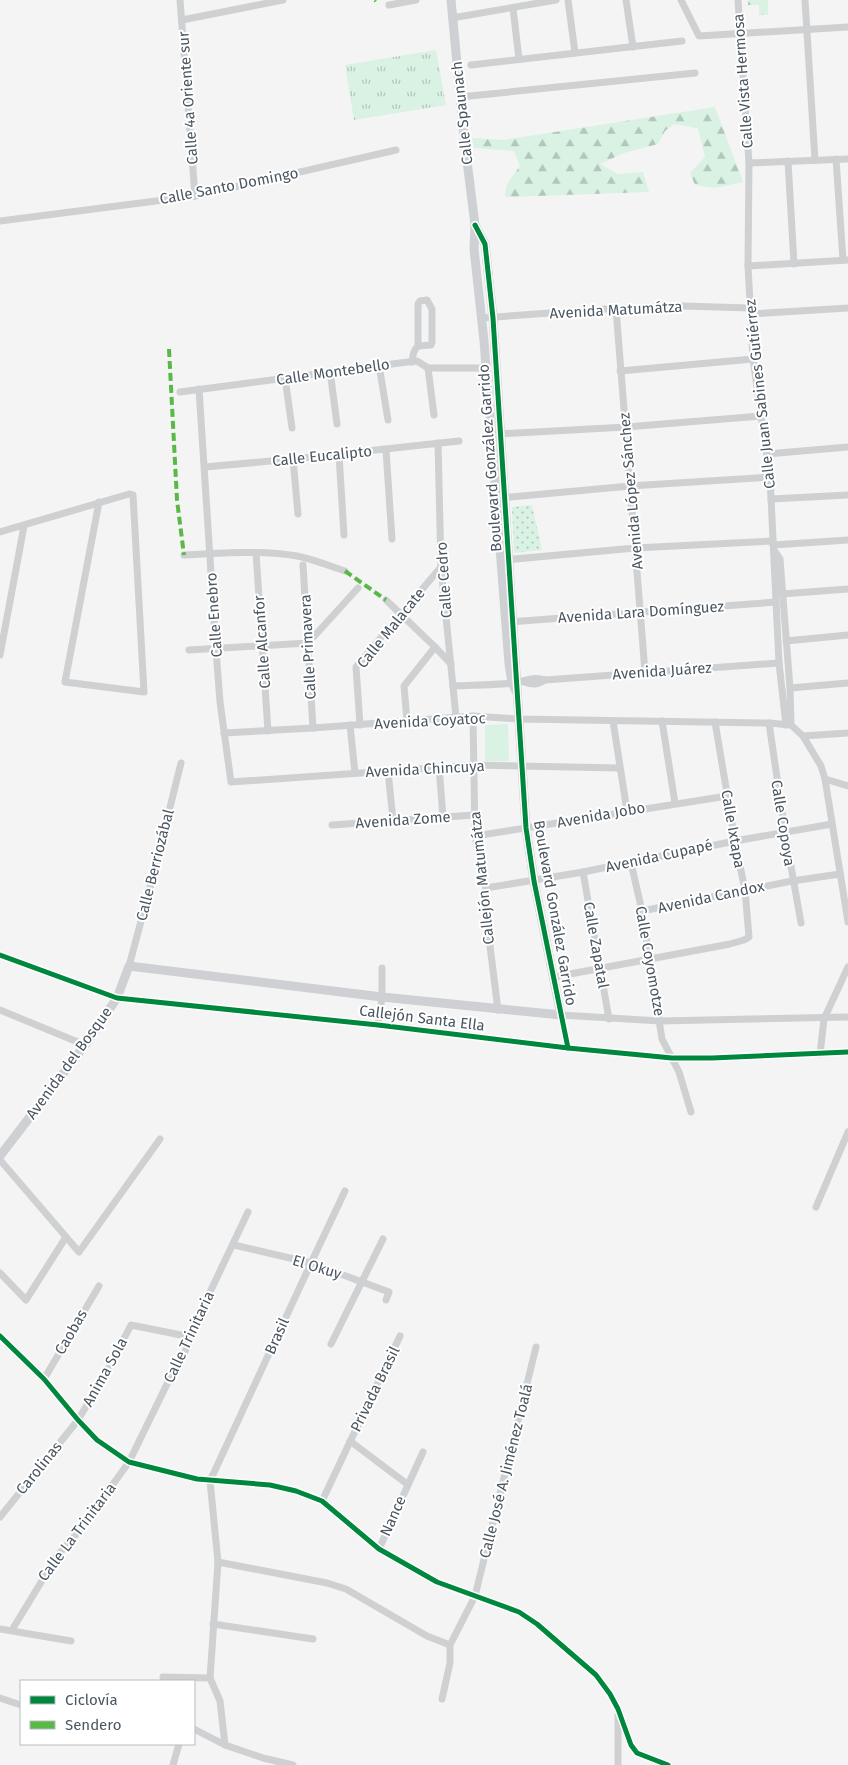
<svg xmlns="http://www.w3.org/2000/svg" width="848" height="1765" viewBox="0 0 848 1765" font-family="'Fira Sans',sans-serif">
	<defs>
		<pattern id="grass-dots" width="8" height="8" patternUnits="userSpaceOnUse" patternTransform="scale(1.25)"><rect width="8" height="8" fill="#d9f2e3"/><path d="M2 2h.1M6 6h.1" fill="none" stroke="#b2c7bb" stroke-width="1.8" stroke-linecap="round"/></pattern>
		<pattern id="forest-firs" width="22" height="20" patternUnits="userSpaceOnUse" patternTransform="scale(1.25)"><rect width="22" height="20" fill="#d9f2e3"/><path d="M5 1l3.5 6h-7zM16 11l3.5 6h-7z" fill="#b2c7bb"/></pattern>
		<pattern id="park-tufts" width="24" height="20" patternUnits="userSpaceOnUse" patternTransform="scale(1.25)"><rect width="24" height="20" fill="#d9f2e3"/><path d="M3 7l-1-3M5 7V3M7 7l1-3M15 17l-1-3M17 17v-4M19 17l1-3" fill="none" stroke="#b2c7bb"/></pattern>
	</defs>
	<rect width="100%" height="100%" fill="#f4f4f4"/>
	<path fill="url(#grass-dots)" d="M532,505L542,550L514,553L512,507Z"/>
	<g fill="url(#forest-firs)">
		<path d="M748,0H768V15H759V5H748Z"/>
		<path d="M715,107L743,182L715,188L695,185L690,173L705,157L698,128L674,124L665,131L658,144L624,153L600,164L618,174L643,172L649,192L505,197L507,184L520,166L514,151L474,148L472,138L504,140Z"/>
	</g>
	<path fill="url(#park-tufts)" d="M436,50L446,105L354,120L345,65Z"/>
	<path fill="#d9f2e3" d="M508,724L509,761H485V725Z"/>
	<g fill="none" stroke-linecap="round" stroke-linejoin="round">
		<g stroke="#ced0d2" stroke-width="7">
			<path d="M180,0L195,196"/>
			<path d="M568,0L575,53"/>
			<path d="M626,0L633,47"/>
			<path d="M681,0L699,36L848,27"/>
			<path d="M738,0L749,163L748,266L753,359L770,477L779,663L786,725"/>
			<path d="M805,0L815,160"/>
			<path d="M389,5L416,0"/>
			<path d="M513,8L519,59"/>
			<path d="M452,18L556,0"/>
			<path d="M182,20L283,0"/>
			<path d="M471,65L682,41"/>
			<path d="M460,97L695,73"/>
			<path d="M836,159L843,260"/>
			<path d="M788,161L794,264"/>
			<path d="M749,163L848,159"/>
			<path d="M0,221L195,196L396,150"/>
			<path d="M748,266L848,260"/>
			<path d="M616,309L645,672"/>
			<path d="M751,314L848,308"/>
			<path d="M481,318L606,309L683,306L750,308"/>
			<path d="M412,362C413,355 413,351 418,346V304L420,301L427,300L432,309V342L431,345L418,346"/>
			<path d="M379,365L388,420"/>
			<path d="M428,368L434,415"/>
			<path d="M330,371L337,424"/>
			<path d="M620,371L753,359"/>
			<path d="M285,378L292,428"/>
			<path d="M199,389L216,650L220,702L231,782L474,765L619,768"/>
			<path d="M180,392L400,363L417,361L428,368H486"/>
			<path d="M497,434L626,427L761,416"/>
			<path d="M438,443L441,567L456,717"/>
			<path d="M386,450L392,539"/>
			<path d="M767,454L848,447"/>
			<path d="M339,455L344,535"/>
			<path d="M293,459L298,514"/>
			<path d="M205,467L293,459L459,441"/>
			<path d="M501,498L630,486L770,477"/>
			<path d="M771,499L848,495"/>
			<path d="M0,532L129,494L133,495L144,692L65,682L99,502"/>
			<path d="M773,545L848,540"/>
			<path d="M774,550L780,559L790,688L791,725"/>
			<path d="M256,553L268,731"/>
			<path d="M184,555C217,553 264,550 297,556C313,559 329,566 345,571"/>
			<path d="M504,560L635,548L773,541"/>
			<path d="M303,565L313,728"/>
			<path d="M782,594L848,589"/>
			<path d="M386,600L435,647L451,664"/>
			<path d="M509,622L776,602"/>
			<path d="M786,641L848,635"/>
			<path d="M189,650L308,643L358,588"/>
			<path d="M0,655L24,526"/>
			<path d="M524,682C533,685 537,685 545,680"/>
			<path d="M453,686C473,685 494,685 514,683C525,681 533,676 545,680L779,663"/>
			<path d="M790,688L848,683"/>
			<path d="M473,716L475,836L486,888L490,946L498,1010"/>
			<path d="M407,721L404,686L435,647"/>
			<path d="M613,721L627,811"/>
			<path d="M662,721L675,803"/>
			<path d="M769,723L785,832L801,923"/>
			<path d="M350,725L355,773"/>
			<path d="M360,725L356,667L441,567"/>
			<path d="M224,733L313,728L473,716L518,719L769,723L791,725L803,736L821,766L825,779L848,922"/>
			<path d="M803,736L848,733"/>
			<path d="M439,767L443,817"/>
			<path d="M388,771L393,820"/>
			<path d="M825,779L848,786"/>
			<path d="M332,825L474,815"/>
			<path d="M475,836L727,796"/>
			<path d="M631,863L642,911L662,1039L679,1072L691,1112"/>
			<path d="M583,872L609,1019"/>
			<path d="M486,888L583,872L735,841L832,824"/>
			<path d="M642,911L792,881L840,874"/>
			<path d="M0,955L117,998L378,1025L568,1048L672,1058H712L848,1052"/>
			<path d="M129,966L151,884L181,763"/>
			<path d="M554,977L730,944L744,940L749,937L745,890L735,841L715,722"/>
			<path d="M0,1010L85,1045"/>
			<path d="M378,1025L382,997V968"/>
			<path d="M568,1048L561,1015L660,1021L848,1017"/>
			<path d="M820,1054L824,1019L848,967"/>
			<path d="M0,1160L79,1252L160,1139"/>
			<path d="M816,1207L848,1132"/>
			<path d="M234,1245L311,1263L389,1292L386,1300"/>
			<path d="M0,1273L26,1300L66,1237"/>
			<path d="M0,1336L44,1379L78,1420L97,1440L129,1462L197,1479L270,1485L296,1491L322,1501L379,1549L437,1582L519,1612L537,1624L596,1675L610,1694L618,1709L631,1745L637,1753L668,1765"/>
			<path d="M331,1344L383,1239"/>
			<path d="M44,1379L99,1286"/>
			<path d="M350,1441L407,1484"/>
			<path d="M322,1501L400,1336"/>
			<path d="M0,1517L78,1420L106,1373L131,1325L191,1337"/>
			<path d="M379,1549L423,1452"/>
			<path d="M218,1562L327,1583L346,1589L427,1636L450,1645"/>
			<path d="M213,1624L313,1639"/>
			<path d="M0,1629L71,1641"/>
			<path d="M12,1630L57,1556L80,1530L129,1462L168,1382L184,1354L210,1292L248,1212"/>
			<path d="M163,1677L210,1678"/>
			<path d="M0,1698L21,1705"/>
			<path d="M442,1699L450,1663V1645L475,1596L536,1347"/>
			<path d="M618,1715V1765"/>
			<path d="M194,1729L225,1745"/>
			<path d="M173,1765L179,1744"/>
			<path d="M293,1765L263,1758L225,1745L220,1701L210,1678L218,1562L210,1481L311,1263L345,1191"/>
		</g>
		<g stroke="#ced0d4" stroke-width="9">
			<path d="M451,0L464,137L475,225L474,249L484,341L509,664L512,683L516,691"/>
			<path d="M0,1156L85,1045L117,998L129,966L382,997L561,1015L534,881L526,828L493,318L485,244L475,225"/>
		</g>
		<g stroke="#58b947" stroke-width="4" stroke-dasharray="8 4" stroke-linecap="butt">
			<path d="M375,0L376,1"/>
			<path d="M169,349L177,500L184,555"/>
			<path d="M345,571L386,600"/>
		</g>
		<g stroke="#fff" stroke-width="8">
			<g id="cycleway">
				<path d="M475,225L485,244L493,318L526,828L534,881L568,1048"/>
				<path d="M0,955L117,998L378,1025L568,1048L672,1058H712L848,1052"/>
				<path d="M0,1336L44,1379L78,1420L97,1440L129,1462L197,1479L270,1485L296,1491L322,1501L379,1549L437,1582L519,1612L537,1624L596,1675L610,1694L618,1709L631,1745L637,1753L668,1765"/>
			</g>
		</g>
		<use href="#cycleway" stroke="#00873e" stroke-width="5"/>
	</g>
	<g text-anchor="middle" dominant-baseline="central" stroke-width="4" stroke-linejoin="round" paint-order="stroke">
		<g font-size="15" fill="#4a5661" stroke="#fff">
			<text transform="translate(743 81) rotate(-94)">Calle Vista Hermosa</text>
			<text transform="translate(188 98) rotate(-94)">Calle 4a Oriente sur</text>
			<text transform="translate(462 113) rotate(-96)">Calle Spaunach</text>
			<text transform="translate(229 186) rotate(-11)">Calle Santo Domingo</text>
			<text transform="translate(616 310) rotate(-3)">Avenida Matumátza</text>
			<text transform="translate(333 372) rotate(-8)">Calle Montebello</text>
			<text transform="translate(760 394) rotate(-96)">Calle Juan Sabines Gutiérrez</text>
			<text transform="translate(322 456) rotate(-6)">Calle Eucalipto</text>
			<text transform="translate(490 458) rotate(-94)">Boulevard González Garrido</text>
			<text transform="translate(631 491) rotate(-95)">Avenida López Sánchez</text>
			<text transform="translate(444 580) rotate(-94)">Calle Cedro</text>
			<text transform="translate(641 612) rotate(-4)">Avenida Lara Domínguez</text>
			<text transform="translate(214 615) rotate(-94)">Calle Enebro</text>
			<text transform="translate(391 628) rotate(-51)">Calle Malacate</text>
			<text transform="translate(262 642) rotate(-94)">Calle Alcanfor</text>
			<text transform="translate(308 647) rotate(-93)">Calle Primavera</text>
			<text transform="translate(662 671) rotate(-4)">Avenida Juárez</text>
			<text transform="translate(430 721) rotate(-3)">Avenida Coyatoc</text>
			<text transform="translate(425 769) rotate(-3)">Avenida Chincuya</text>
			<text transform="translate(601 815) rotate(-10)">Avenida Jobo</text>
			<text transform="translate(403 820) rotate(-4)">Avenida Zome</text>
			<text transform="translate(783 823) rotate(81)">Calle Copoya</text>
			<text transform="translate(733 829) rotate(80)">Calle Ixtapa</text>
			<text transform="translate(659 856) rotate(-12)">Avenida Cupapé</text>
			<text transform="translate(155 865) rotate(-76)">Calle Berriozábal</text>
			<text transform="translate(482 878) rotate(-96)">Callejón Matumátza</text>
			<text transform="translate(711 897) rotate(-12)">Avenida Candox</text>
			<text transform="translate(555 913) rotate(80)">Boulevard González Garrido</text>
			<text transform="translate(596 945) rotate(80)">Calle Zapatal</text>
			<text transform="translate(650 961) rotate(80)">Calle Coyomotze</text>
			<text transform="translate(422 1018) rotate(7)">Callejón Santa Ella</text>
			<text transform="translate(69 1063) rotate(-54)">Avenida del Bosque</text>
			<text transform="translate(317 1267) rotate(17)">El Okuy</text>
			<text transform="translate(71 1332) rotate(-60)">Caobas</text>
			<text transform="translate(277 1336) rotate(-66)">Brasil</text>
			<text transform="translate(189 1337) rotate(-65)">Calle Trinitaria</text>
			<text transform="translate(105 1372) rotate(-61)">Anima Sola</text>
			<text transform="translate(375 1389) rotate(-64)">Privada Brasil</text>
			<text transform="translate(39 1468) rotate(-51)">Carolinas</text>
			<text transform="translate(506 1471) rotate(-76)">Calle José A. Jiménez Toalá</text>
			<text transform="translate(393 1516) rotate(-66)">Nance</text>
			<text transform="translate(77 1532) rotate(-53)">Calle La Trinitaria</text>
		</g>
	</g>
	<rect x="20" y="1680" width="175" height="65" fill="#ffffff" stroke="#b7bbc0"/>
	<rect x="30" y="1696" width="25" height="8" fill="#00873e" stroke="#b7bbc0"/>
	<text x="65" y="1705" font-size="15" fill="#4a5661">Ciclovía</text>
	<rect x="30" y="1721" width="25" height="8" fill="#58b947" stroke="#b7bbc0"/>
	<text x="65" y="1730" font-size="15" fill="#4a5661">Sendero</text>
</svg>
